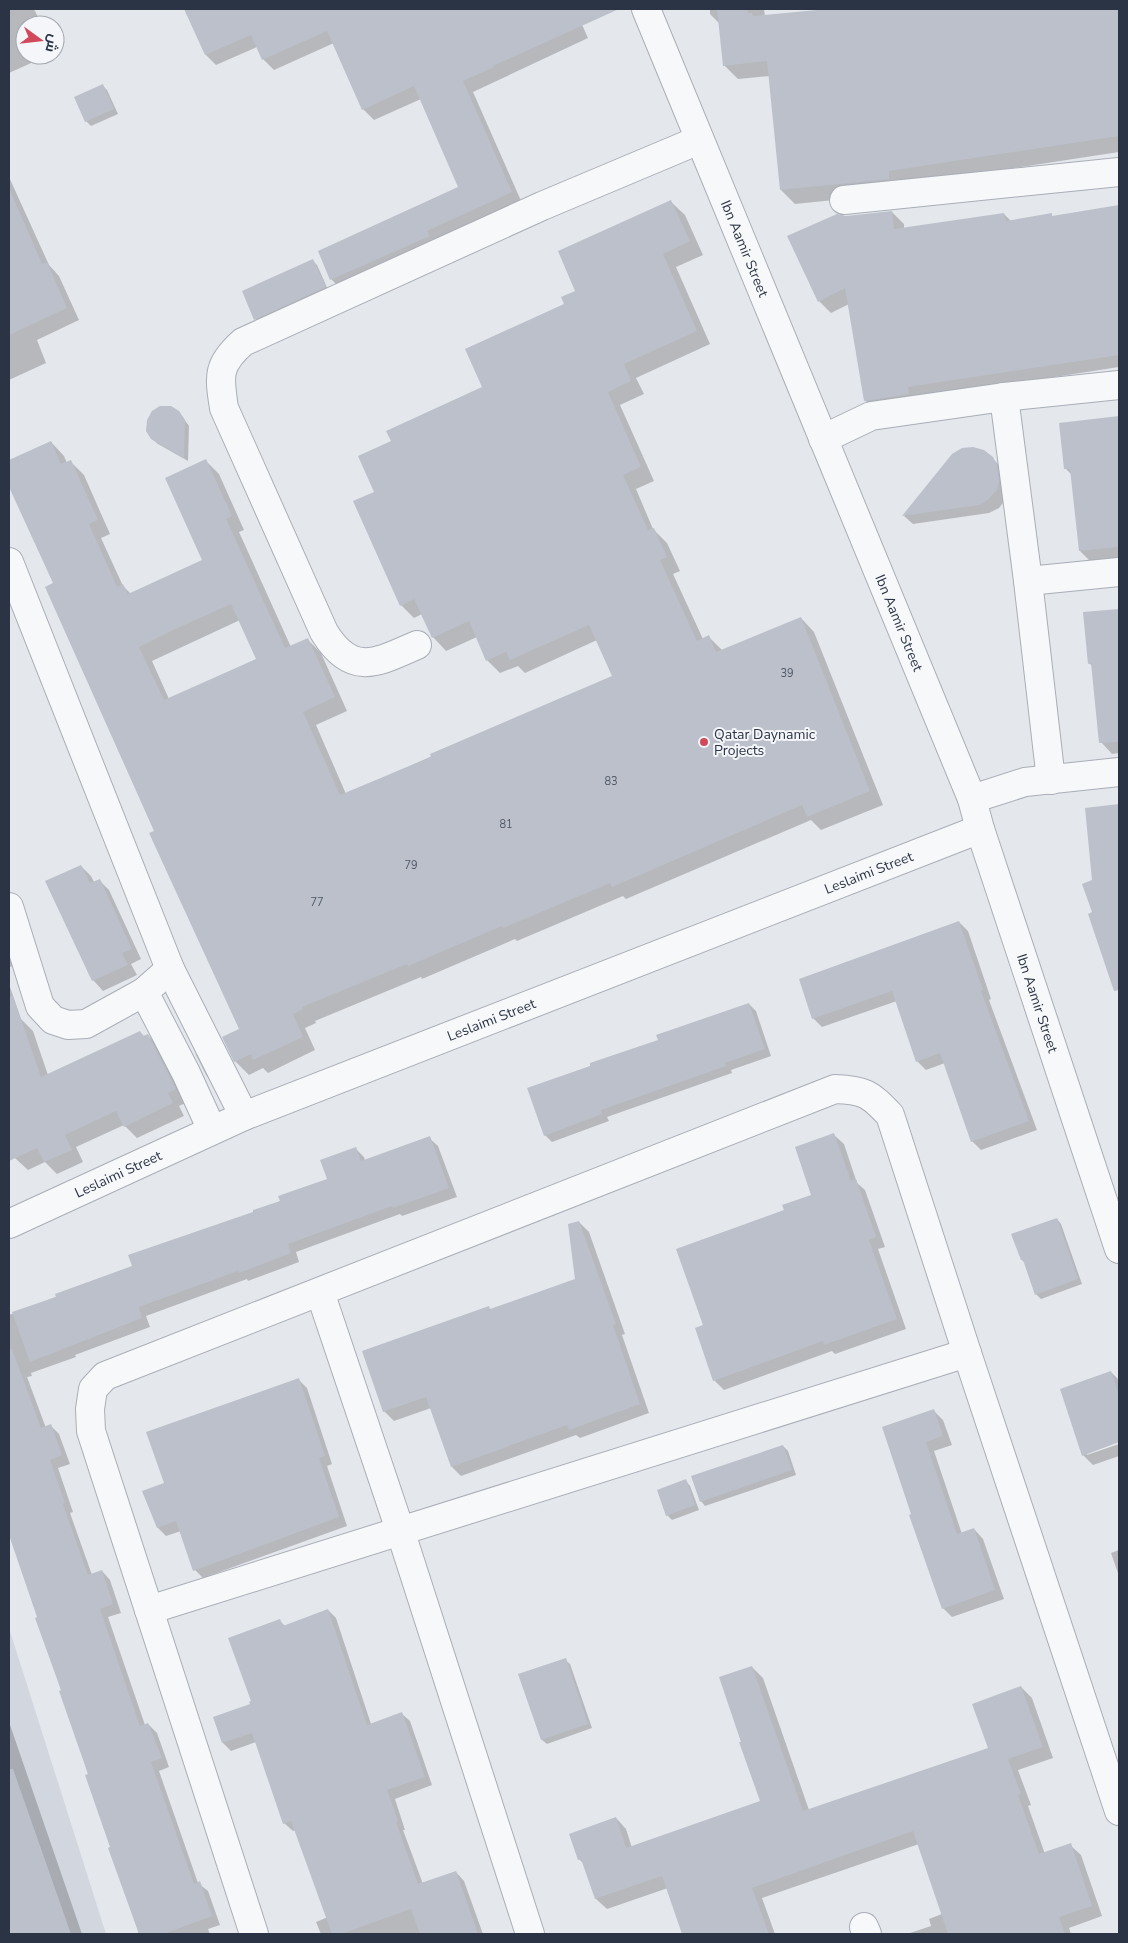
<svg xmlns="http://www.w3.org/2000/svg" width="1128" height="1943" viewBox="0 0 1128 1943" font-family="'Nunito Sans',Cairo,sans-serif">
	<rect width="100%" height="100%" fill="#e4e7ec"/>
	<path fill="#d2d6de" d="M9,1628L106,1934H9Z"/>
	<g fill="#0003" fill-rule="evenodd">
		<path d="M9,9H33L35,11L42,25H25V55H49L9,73Z"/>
		<path d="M185,9H575L588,38L473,92L522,203L342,290L331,279L460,188L421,99L374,120L363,109L334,43L274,70L263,59L257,47L216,65L206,55Z"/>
		<path d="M710,9H764L765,16L839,9H1119V152L902,185L903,193L795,204L781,190L770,76L738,79L724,65L720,24L710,14Z"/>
		<path d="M102,85L107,90L118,114L91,126L86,121Z"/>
		<path d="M9,177L49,265L59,276L79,320L37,340L46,363L9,380Z"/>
		<path d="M671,202L685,215L703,255L676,267L710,344L636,378L644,394L620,405L654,481L636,489L653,529L667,543L680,571L673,574L703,639L709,637L723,651L801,618L814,632L883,805L821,830L811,820L626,899L623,896L517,941L515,939L422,979L421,977L315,1021L316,1023L305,1028L315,1050L268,1073L263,1068L249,1075L235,1061L241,1029L156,831L55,584L9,484V462L51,442L64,456L67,463L71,462L84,475L110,534L101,538L123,586L131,594L203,561L206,461L219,474L244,530L239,532L291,647L308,640L321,653L347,711L316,725L346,794L614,676L597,640L525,673L518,666L500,673L487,660L477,637L446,651L433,637L422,614L414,618L401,605L376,492L393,442L484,388L566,305L577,291ZM240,620L257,659L169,699L152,661Z"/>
		<path d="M1119,206V367L919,398L877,412L865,400L849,304L831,313L819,301L846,217L892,212L904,224V229L1004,214L1011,221L1051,215L1053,217Z"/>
		<path d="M313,261L317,265L329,292L260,324L255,319Z"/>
		<path d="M179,412L189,426L188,461L158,444L152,439Z"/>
		<path d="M1119,418V558L1090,561L1080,551L1072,475L1066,469L1061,424Z"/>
		<path d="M992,458L1002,468L1006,499L999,508L989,513L913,524L904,516Z"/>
		<path d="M1119,610V753L1112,754L1101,742L1093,667L1089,663L1085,614Z"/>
		<path d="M1119,805V984L1110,975L1093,913L1094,881L1086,809Z"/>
		<path d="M81,866L91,876L94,882L99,880L109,890L141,959L131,964L137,975L103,991L93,980Z"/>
		<path d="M959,922L968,931L991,999L989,1000L1037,1130L981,1150L972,1141L945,1063L926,1070L917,1061L897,1001L822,1027L813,1018Z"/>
		<path d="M9,951L14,966L9,967Z"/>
		<path d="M9,984L21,1019L33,1031L48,1075L140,1032L145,1037L148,1035L160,1048L188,1102L179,1106L184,1116L137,1138L124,1125L76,1147L83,1162L57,1174L45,1162L28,1170L15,1158L9,1142Z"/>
		<path d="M749,1004L756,1011L771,1056L731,1070L732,1073L607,1117L609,1121L552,1142L545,1135L660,1041Z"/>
		<path d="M195,1053L198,1057L209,1079L206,1075Z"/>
		<path d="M834,1135L844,1144L857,1183L865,1190L885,1247L878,1249L906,1329L835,1354L832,1351L724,1390L714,1380L705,1326L785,1211L813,1196Z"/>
		<path d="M429,1138L438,1146L457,1197L402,1216L400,1214L296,1252L299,1262L248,1281L247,1279L146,1316L150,1327L75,1355L76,1357L31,1373L32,1376L27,1377L46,1428L51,1426L59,1434L70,1464L58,1468L73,1512L70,1513L92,1575L102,1571L110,1580L121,1613L108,1617L145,1725L148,1724L157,1733L169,1767L159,1771L198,1883L208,1891L220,1925L208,1929L210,1934H135L139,1932L9,1528V1315L133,1267L328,1180L355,1148L364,1157L365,1161Z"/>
		<path d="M1057,1219L1061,1224L1082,1284L1041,1299L1036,1294L1026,1264L1022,1260Z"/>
		<path d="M579,1222L589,1232L625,1334L622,1335L649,1413L580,1438L576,1435L461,1476L452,1467L431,1408L394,1421L384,1411L491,1310L576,1280Z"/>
		<path d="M1111,1372L1119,1380V1441L1087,1453V1455L1119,1444V1456L1093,1465L1083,1455Z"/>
		<path d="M298,1379L307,1388L332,1464L327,1466L347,1526L203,1578L195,1570L181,1531L166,1536L158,1528L144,1492L165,1484Z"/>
		<path d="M933,1410L943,1420L952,1445L934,1451L962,1534L974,1529L983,1539L1004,1599L952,1617L943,1608L884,1428Z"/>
		<path d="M783,1446L788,1451L796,1475L705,1506L701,1501Z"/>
		<path d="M686,1481L690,1486L699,1510L672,1520L667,1515Z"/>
		<path d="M1119,1550V1576L1111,1553Z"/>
		<path d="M328,1610L336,1618L371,1724L401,1713L410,1721L432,1785L395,1799L405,1830H403L423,1884L456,1872L464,1881L483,1934H321L316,1922L328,1917L296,1830L293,1831L284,1823L256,1742L231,1751L223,1743L214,1718L252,1705L280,1621L285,1626Z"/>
		<path d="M565,1660L570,1664L592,1728L547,1744L542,1740Z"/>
		<path d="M752,1667L763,1678L809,1810L989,1749L1021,1687L1032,1698L1053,1758L1018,1770L1031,1805L1028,1806L1045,1854L1070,1845L1081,1855L1102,1916L1069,1928L1071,1934H907L931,1926L929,1919L942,1914L919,1844L762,1898L775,1934H693L687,1915L668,1888L607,1909L596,1899L585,1865L579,1859L616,1818L626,1829L632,1848L761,1802L743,1742Z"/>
		<path d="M9,1722L82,1934H9Z"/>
	</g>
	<g fill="#bbc0ca" fill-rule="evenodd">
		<path d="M184,9H619L493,66L494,67L463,81L512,192L427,231L430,236L330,280L318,251L458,187L414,86L362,110L327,31L262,60L251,35L205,55Z"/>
		<path d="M717,9H747L748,13H752L753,16L827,9H1119V136L889,171V179L780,190L767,61L723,66Z"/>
		<path d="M103,84L114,109L85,122L74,97Z"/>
		<path d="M9,188L42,264L47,262L67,308L9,335Z"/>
		<path d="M671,200L690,241L663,254L697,331L624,364L631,381L608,392L641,467L623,475L648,530L654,528L667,557L660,560L697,641L709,635L716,652L801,617L870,791L807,817L802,805L612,887L610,883L503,928L502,926L408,966L407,964L302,1007L303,1009L293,1014L303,1037L253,1060L251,1054L234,1062L222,1037L239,1029L149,833L154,831L45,587L53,583L9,487V460L51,441L61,464L71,460L98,520L89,524L117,587L123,584L128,594L202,560L165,478L206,459L232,516L226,519L285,648L308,638L335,697L303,712L340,795L431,757L430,754L612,676L589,625L510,660L506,652L486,661L469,621L432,638L414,599L400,606L353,501L374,492L358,456L391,441L386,431L482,387L465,349L564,304L561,297L575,291L558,251ZM231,604L256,659L164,700L139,647L171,631Z"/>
		<path d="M1119,205V355L908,387L909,394L864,401L845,288L818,302L787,236L837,214L846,216L892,211L894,229L1004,213L1006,221L1052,213V216Z"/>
		<path d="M313,259L326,287L254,320L242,291Z"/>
		<path d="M160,406H171L179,411L185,420L184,458L151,439L146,431L147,420L152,411Z"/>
		<path d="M1119,416V547L1079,551L1070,469H1064L1059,423Z"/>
		<path d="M973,447L984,450L993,457L997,465L999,481L997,490L989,499L979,505L902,516L952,454L962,448Z"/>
		<path d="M1119,609V742L1099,743L1091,663L1088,664L1083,612Z"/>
		<path d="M1119,804V990L1114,991L1088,914L1092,912L1082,884L1092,880L1085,808Z"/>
		<path d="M81,865L90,883L100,879L132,949L122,953L128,965L92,981L45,881Z"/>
		<path d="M959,921L983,990L981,991L1029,1121L971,1142L940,1053L916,1062L892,991L812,1019L799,979Z"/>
		<path d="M13,996L41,1077L140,1031L143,1036L148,1034L176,1089L168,1093L173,1103L124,1127L116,1111L65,1135L72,1150L44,1162L37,1148L9,1161V997Z"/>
		<path d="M749,1003L765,1049L725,1063L726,1066L601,1110L602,1114L544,1136L527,1088L590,1066V1063L658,1040L656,1035Z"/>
		<path d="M834,1133L851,1181L856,1179L876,1237L869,1240L897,1319L824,1345L823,1341L713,1381L695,1328L703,1325L676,1249L784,1210L782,1205L811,1195L795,1147Z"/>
		<path d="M430,1136L449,1188L393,1208L392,1206L288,1244L291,1253L239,1273L238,1271L139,1307L142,1318L30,1362L12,1312L56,1297L55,1294L132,1266L128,1255L253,1212V1210L280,1201L278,1196L327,1179L320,1160L356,1147L361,1161Z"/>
		<path d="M1057,1218L1078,1279L1035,1295L1023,1260H1021L1011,1234Z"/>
		<path d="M579,1221L616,1324L613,1325L640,1404L569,1430L567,1425L451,1467L426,1397L383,1412L362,1351L489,1306L490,1309L575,1279L568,1224Z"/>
		<path d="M9,1349H12L41,1428L51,1424L62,1455L50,1460L65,1503L63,1504L88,1575L102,1570L113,1604L100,1609L140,1726L148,1723L162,1758L151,1762L194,1884L200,1881L212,1916L164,1934H139L108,1848L110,1847L85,1775L88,1774L59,1691L61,1690L35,1618L37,1617L9,1535Z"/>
		<path d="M1111,1371L1119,1395V1442L1082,1456L1060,1389Z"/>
		<path d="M299,1378L325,1456L319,1458L339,1517L193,1571L176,1521L157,1528L142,1491L164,1483L146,1432Z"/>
		<path d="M934,1409L943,1436L926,1442L957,1534L974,1528L995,1590L942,1609L909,1515L911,1514L882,1427Z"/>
		<path d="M783,1445L792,1470L700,1502L691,1476Z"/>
		<path d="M686,1479L695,1505L666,1516L657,1490Z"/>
		<path d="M328,1609L367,1725L402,1712L425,1777L387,1790L398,1821L396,1822L418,1884L456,1871L478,1934H420L411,1909L341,1934H332L291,1821L283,1824L252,1733L222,1743L213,1717L250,1704L249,1702L251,1701L228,1638L280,1619L283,1626Z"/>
		<path d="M566,1658L588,1724L541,1740L518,1674Z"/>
		<path d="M752,1666L803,1811L988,1748L972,1704L1021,1686L1043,1747L1008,1759L1021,1794L1018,1795L1039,1854L1071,1843L1092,1906L1059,1917L1065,1934H948L913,1831L752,1888L769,1934H682L662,1876L595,1899L581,1859L578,1860L569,1834L616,1817L626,1848L760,1801L739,1742H741L719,1677Z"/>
		<path d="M9,1769H13L71,1934H9Z"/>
	</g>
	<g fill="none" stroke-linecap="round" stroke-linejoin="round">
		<g stroke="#a9aeb7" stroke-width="30">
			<g id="minor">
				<path id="s1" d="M646,9L972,799L980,829L1119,1249"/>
				<path d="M844,200L1119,172"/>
				<path d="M1004,397L1028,581L1051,780"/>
				<path d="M823,439L871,416L1004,397L1119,385"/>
				<path d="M9,562L170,969L244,1116"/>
				<path d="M1028,581L1119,572"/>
				<path d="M417,645C378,662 352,678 324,632L224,408C219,376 217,365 243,342L542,206L699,140"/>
				<path d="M972,799L1025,782L1119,772"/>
				<path d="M9,907L40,1006L53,1020L68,1025L86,1024L144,992L170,969"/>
				<path d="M144,992L186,1073L212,1130"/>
				<path id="s2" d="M9,1224L244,1116L980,829"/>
				<path d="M320,1292L400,1530L530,1934"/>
				<path d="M149,1610L967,1353"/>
				<path d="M864,1927L867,1934"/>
				<path d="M254,1934L91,1431L90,1409L93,1389L105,1376L835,1089C865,1090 870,1094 890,1115L967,1353L1119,1811"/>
			</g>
		</g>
		<use href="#minor" stroke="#f7f8fa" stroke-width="28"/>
	</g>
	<circle fill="#d1495b" stroke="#f4f6f9" stroke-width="2" cx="704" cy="742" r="5"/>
	<g text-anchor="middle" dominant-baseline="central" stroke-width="4" stroke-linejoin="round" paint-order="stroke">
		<g font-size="11" fill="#4f5766">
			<text x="787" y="673">39</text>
			<text x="611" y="781">83</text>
			<text x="506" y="824">81</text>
			<text x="411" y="865">79</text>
			<text x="317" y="902">77</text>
		</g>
		<g font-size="14" fill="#2b3445" stroke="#f4f6f9">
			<text stroke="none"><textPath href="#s1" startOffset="259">Ibn Aamir Street</textPath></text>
			<text stroke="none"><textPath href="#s1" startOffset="664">Ibn Aamir Street</textPath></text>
			<text stroke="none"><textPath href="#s2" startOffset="929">Leslaimi Street</textPath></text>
			<text stroke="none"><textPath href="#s1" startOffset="1069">Ibn Aamir Street</textPath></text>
			<text stroke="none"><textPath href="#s2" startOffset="524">Leslaimi Street</textPath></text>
			<text stroke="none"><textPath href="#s2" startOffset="120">Leslaimi Street</textPath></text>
		</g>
		<g font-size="14" fill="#2b3445" stroke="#f4f6f9" text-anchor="start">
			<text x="714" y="734">Qatar Daynamic<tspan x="714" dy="16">Projects</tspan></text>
		</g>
	</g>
	<rect width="1128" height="1943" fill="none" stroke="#2b3445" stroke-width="20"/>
	<g transform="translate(40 40) rotate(105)"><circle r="24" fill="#f4f6f9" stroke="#a4a8b1"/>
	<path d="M0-4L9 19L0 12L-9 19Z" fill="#d1495b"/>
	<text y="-8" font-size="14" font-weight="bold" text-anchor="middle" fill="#2b3445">ش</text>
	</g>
</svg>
